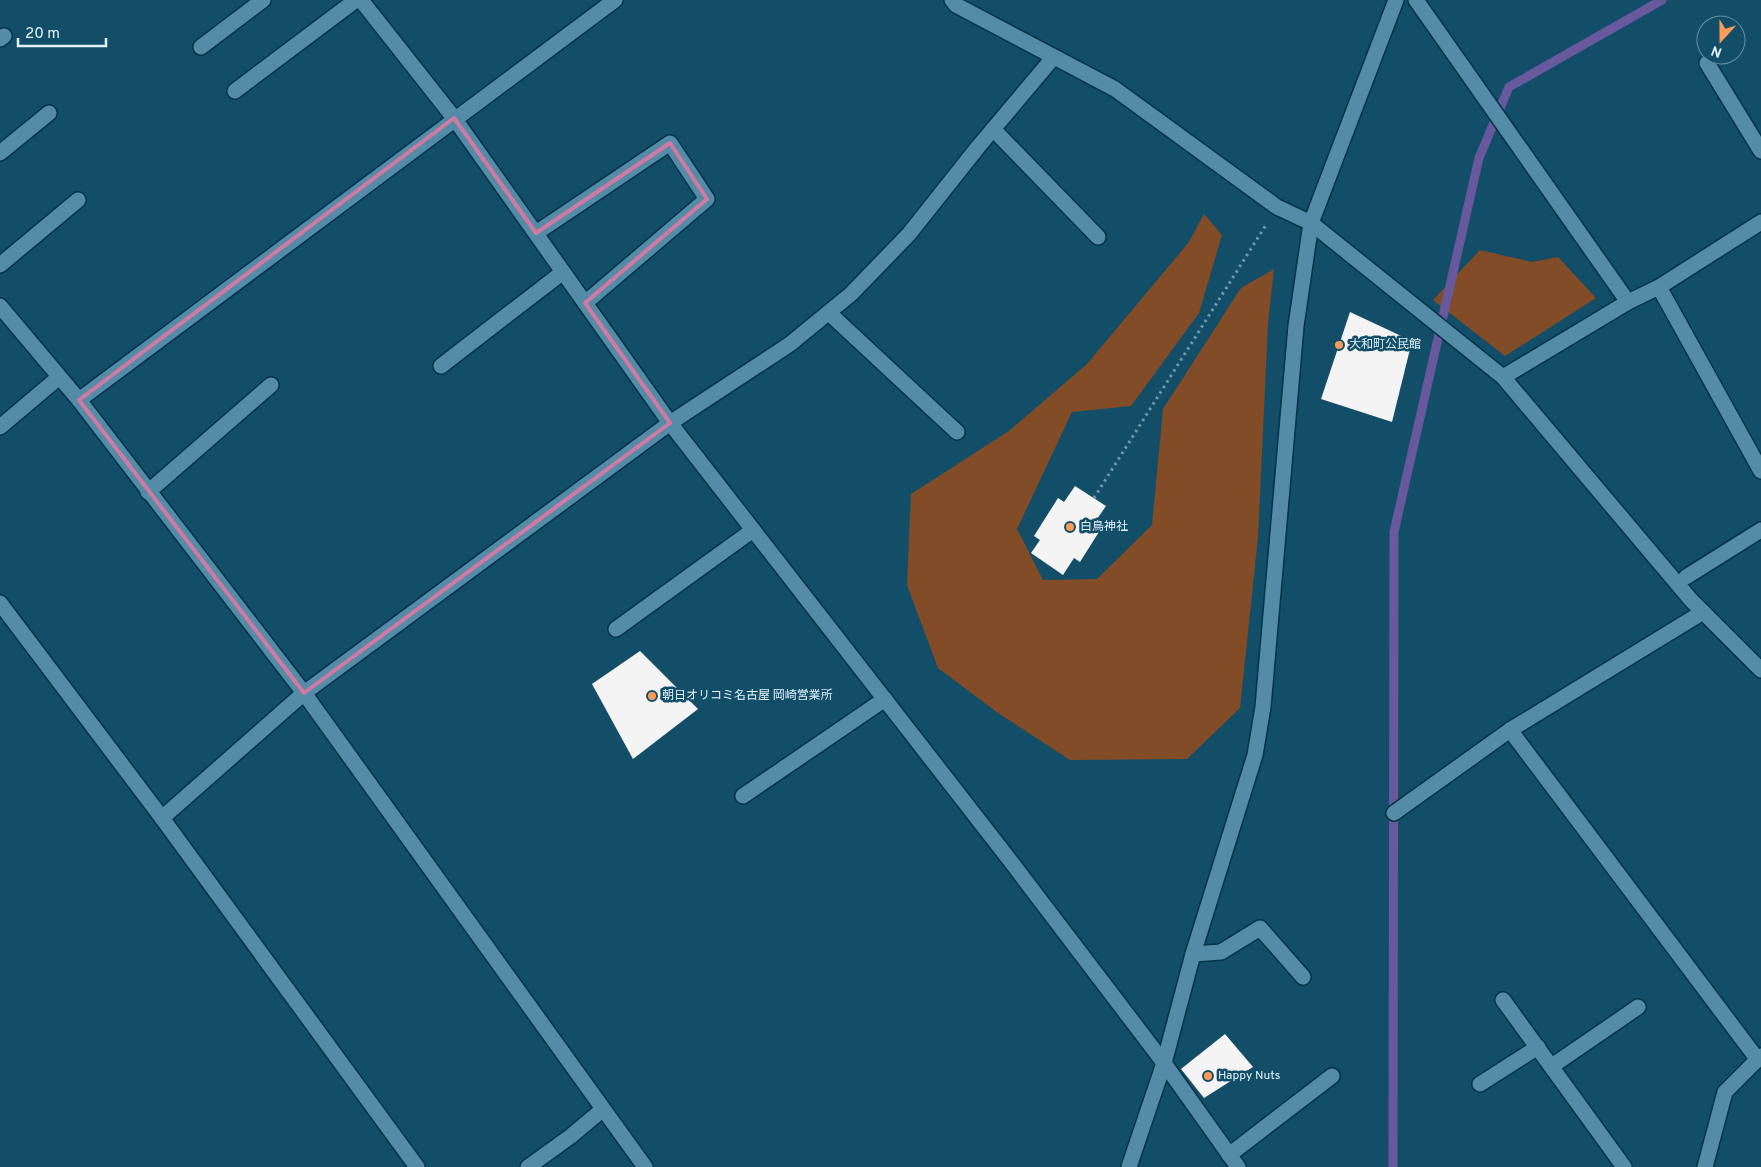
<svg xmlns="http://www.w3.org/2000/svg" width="1761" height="1167" viewBox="0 0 1761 1167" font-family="Overpass,'Noto Sans JP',sans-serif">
	<rect width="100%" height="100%" fill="#134e68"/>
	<g fill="#824c27">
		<path d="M1204,214L1222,235L1199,313L1131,406L1072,412L1017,529L1043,580L1097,579L1152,525L1163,409L1241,288L1274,269L1268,324L1258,537L1240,708L1187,759L1070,760L998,713L938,668L907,585L911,494L1009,431L1087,364L1189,242Z"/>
		<path d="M1480,250L1532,262L1558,257L1596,298L1505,356L1433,300Z"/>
	</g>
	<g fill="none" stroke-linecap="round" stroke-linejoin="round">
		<path stroke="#68599d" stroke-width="9" d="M1393,1167L1394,532L1479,158L1509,87L1662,0"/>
	</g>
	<g fill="#f4f4f4">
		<path d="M1350,312L1412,341L1392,422L1321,399Z"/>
		<path d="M1075,486L1106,506L1097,519L1104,524L1080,562L1074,558L1063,575L1031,553L1040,540L1034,536L1058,498L1064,502Z"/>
		<path d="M640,651L698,709L633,759L592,684Z"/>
		<path d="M1225,1034L1253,1067L1204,1098L1181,1069Z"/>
	</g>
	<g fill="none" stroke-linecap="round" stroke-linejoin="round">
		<g stroke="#043246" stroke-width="18">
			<g id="minor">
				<path d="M361,0L454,118L670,423L1012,863L1164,1063L1238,1167"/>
				<path d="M952,0L956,5L1115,89L1277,207L1311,223L1503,377L1691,600L1761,670"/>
				<path d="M1416,0L1628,302"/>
				<path d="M0,39L4,36"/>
				<path d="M201,47L263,0"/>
				<path d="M1707,63L1761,151"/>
				<path d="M235,91L356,0"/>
				<path d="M994,130L1098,237"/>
				<path d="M0,153L49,113"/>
				<path d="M536,233L670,143L707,199L585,303"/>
				<path d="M0,265L78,200"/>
				<path d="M1659,287L1761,471"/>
				<path d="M0,306L79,400L304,693L645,1167"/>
				<path d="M829,313L957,432"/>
				<path d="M441,366L563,272"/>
				<path d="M1503,377L1628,302L1659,287L1761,222"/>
				<path d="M79,400L615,0"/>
				<path d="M0,427L58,378"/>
				<path d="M148,492L271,385"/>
				<path d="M1686,577L1761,530"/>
				<path d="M0,603L162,818L417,1167"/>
				<path d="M616,629L753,530"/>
				<path d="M1510,730L1758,1060"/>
				<path d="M743,796L885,699"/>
				<path d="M1394,813L1510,730L1703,612"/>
				<path d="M162,818L304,693L670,423L790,344L851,294L909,234L978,147L1053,58"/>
				<path d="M1193,954L1221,952L1260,928L1303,977"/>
				<path d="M1503,1000L1624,1167"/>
				<path d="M1552,1066L1638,1007"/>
				<path d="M1480,1084L1538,1047"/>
				<path d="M1229,1155L1332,1076"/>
				<path d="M528,1167L571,1136L602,1110"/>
				<path d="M1129,1167L1164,1063L1193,954L1255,755L1263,707L1296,326L1311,223L1396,0"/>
				<path d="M1705,1167L1725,1092L1761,1056"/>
			</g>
		</g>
		<path stroke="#6f97aa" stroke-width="3" stroke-dasharray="2.5 4" stroke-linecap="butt" d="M1094,498L1266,225"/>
		<use href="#minor" stroke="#548ba7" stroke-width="15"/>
	</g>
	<path fill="none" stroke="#d07aa3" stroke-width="4" stroke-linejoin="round" d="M454,118L536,233L670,143L707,199L585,303L670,423L304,693L79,400Z"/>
	<g fill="#fe9b59" stroke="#134e68" stroke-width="2">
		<circle cx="1339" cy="345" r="5"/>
		<circle cx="1070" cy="527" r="5"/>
		<circle cx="652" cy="696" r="5"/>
		<circle cx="1208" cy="1076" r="5"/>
	</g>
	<g text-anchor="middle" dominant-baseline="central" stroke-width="5" stroke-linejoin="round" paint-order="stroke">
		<g font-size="12" fill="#e1f2fc" stroke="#134e68" text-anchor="start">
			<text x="1349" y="345">大和町公民館</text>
			<text x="1080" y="527">白鳥神社</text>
			<text x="662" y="696">朝日オリコミ名古屋 岡崎営業所</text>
			<text x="1218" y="1076">Happy Nuts</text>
		</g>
	</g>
	<g transform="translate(1721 40) rotate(201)"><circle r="24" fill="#134e68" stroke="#6590a3"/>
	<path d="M0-4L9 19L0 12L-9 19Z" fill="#fe9b59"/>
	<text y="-8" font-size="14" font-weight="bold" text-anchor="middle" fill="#e1f2fc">N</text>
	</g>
	<path d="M18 38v8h88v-8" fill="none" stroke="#e1f2fc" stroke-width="2.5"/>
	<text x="25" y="38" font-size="15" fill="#e1f2fc" stroke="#134e68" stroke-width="4" paint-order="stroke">20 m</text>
</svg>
